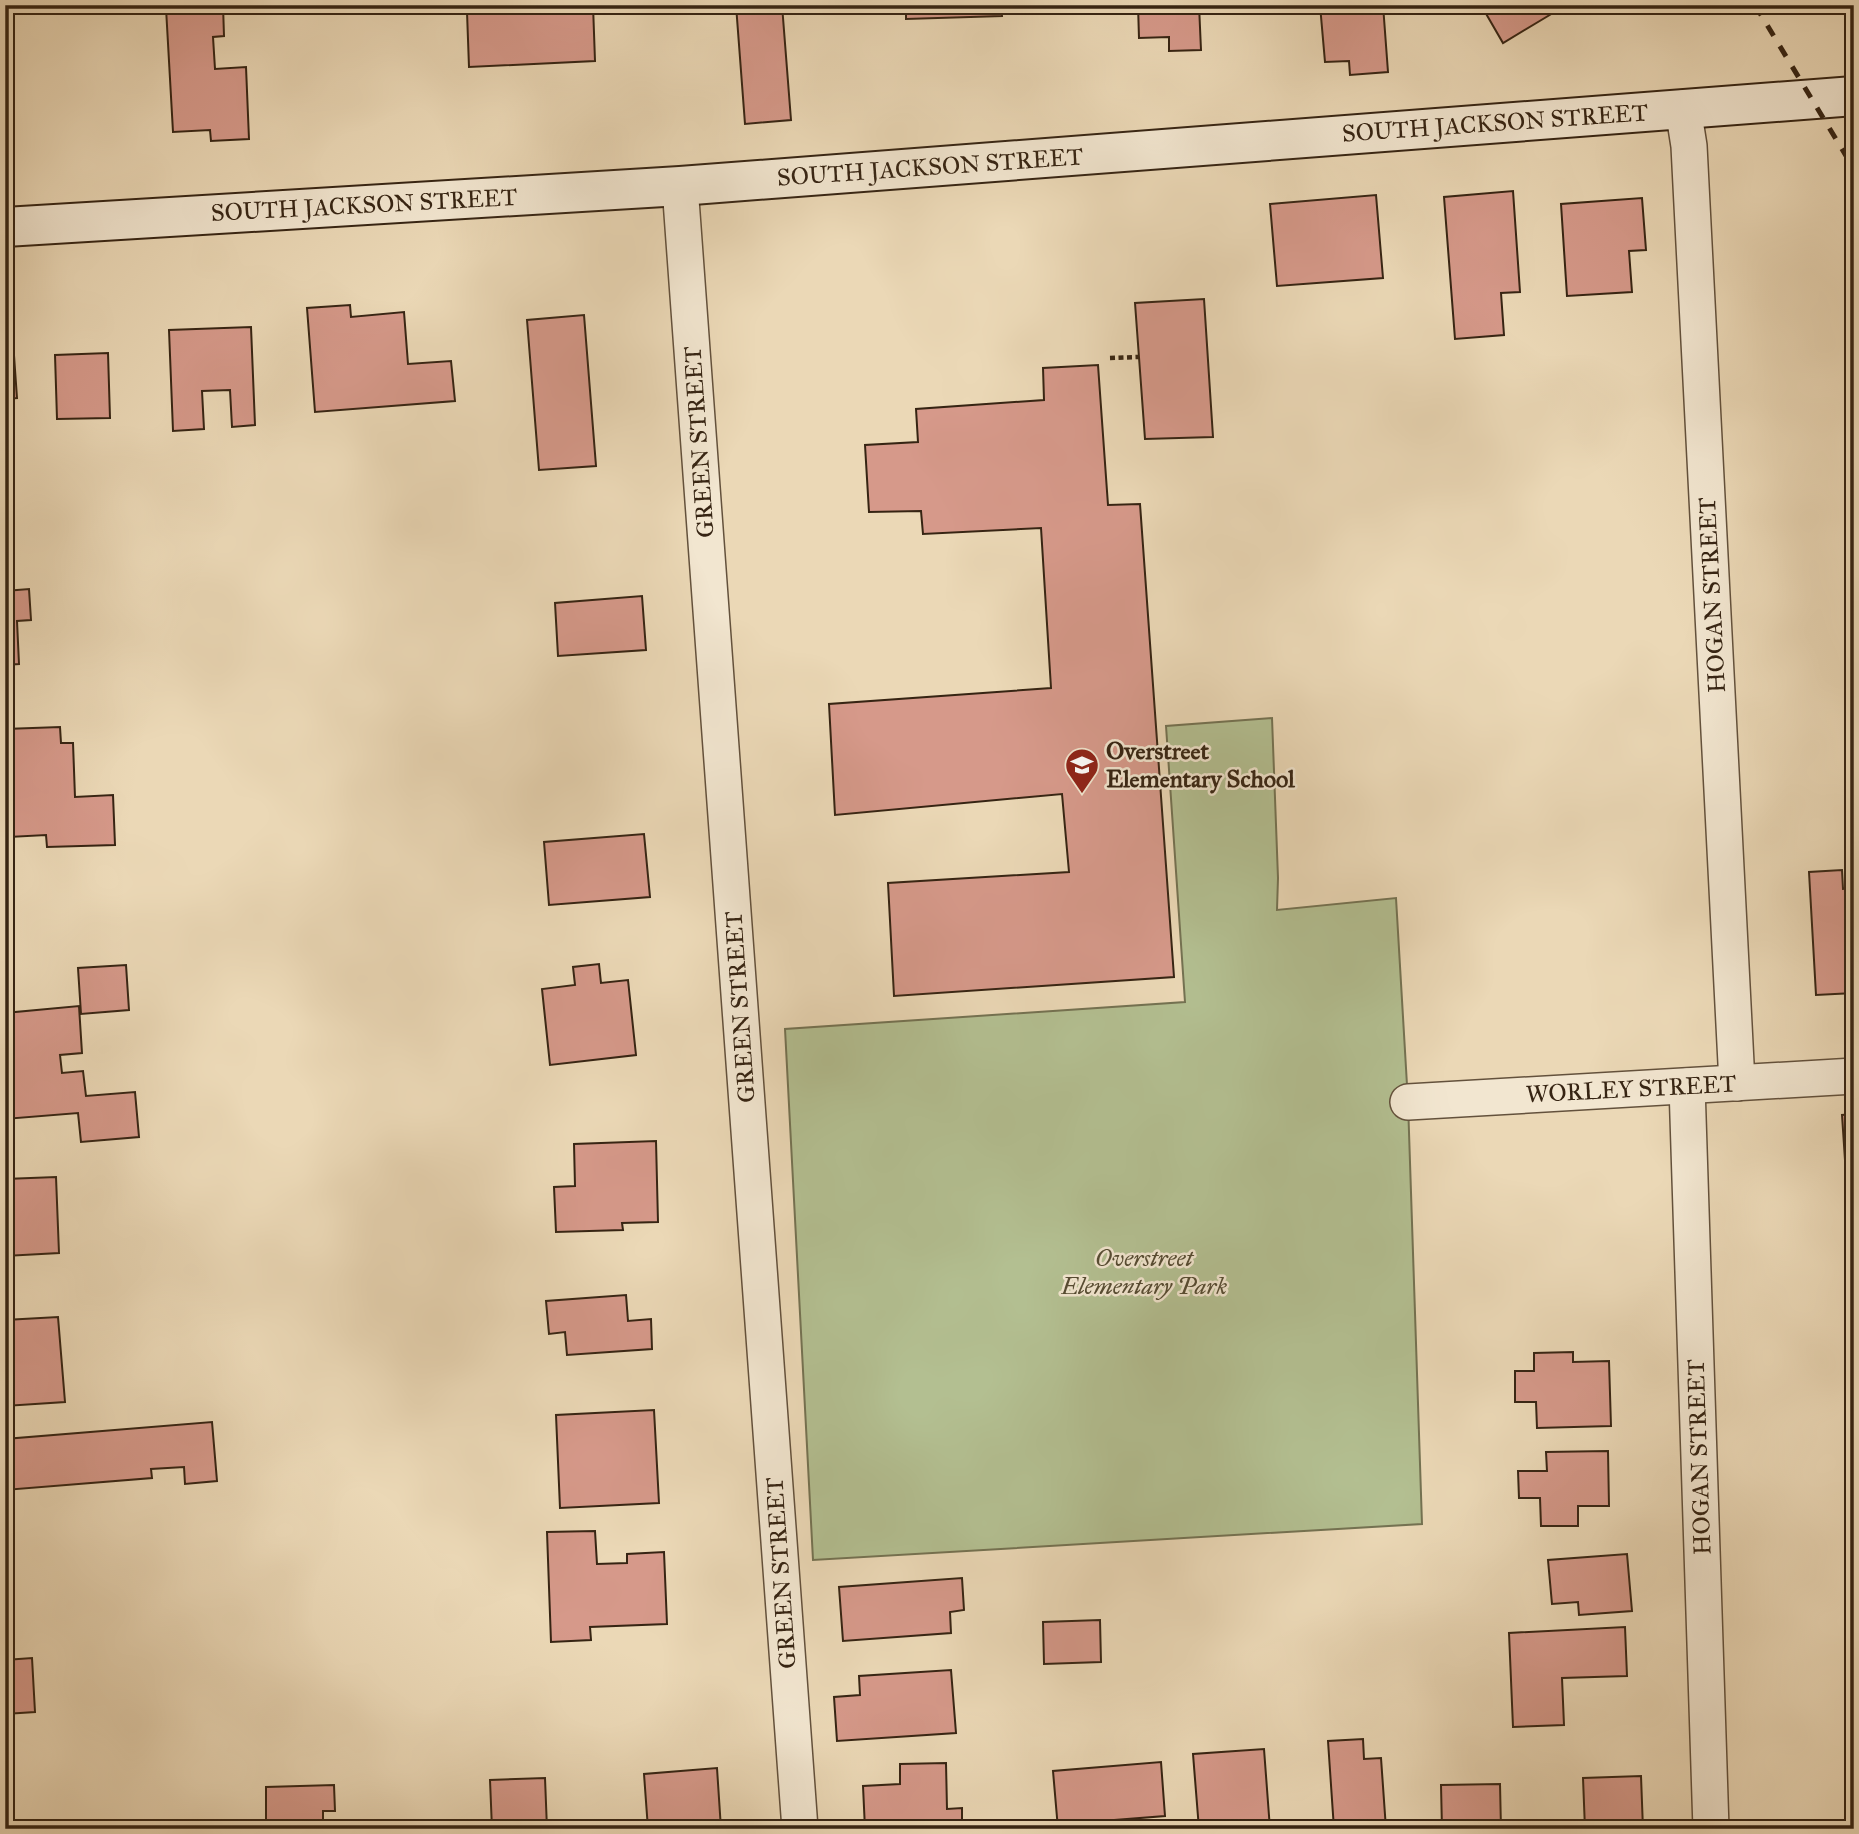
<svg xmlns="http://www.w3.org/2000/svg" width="1859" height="1834" viewBox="0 0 1859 1834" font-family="'IM FELL Great Primer',serif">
	<rect width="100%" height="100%" fill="#ebd8b6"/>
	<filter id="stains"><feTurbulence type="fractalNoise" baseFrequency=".00286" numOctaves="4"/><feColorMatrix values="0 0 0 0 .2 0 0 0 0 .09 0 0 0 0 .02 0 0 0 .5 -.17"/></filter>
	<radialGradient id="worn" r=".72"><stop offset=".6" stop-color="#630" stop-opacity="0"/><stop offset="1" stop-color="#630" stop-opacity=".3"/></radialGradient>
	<path fill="#b3bf91" stroke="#747252" stroke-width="2" d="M1272,718L1278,878L1277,910L1396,898L1408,1102L1422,1524L813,1560L785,1029L1185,1002L1166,726Z"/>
	<g fill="#d6998a" stroke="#362413" stroke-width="2">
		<path d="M223,5L224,36L213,37L215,69L246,67L249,139L211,141L210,130L173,132L166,8Z"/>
		<path d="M504,5H593L595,61L469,67L467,12L504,10Z"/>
		<path d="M736,5H782L791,120L745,124Z"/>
		<path d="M906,5H1001L1002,16L906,19Z"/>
		<path d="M1138,5H1199L1201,50L1169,51V37L1139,38Z"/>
		<path d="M1320,5H1383L1388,72L1350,75L1349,61L1325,62Z"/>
		<path d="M1481,5H1555L1558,10L1503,43Z"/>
		<path d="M1513,191L1520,292L1501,293L1504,335L1455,339L1444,197Z"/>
		<path d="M1376,195L1383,278L1277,286L1270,204Z"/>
		<path d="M1642,198L1646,250L1629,251L1632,292L1567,296L1561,204Z"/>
		<path d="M1204,299L1213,437L1145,439L1135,303Z"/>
		<path d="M350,305L351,317L404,312L408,364L451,361L455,401L315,412L307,308Z"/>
		<path d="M584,315L596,466L539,470L527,320Z"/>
		<path d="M12,327L17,398L5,399V328Z"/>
		<path d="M251,327L255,425L232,427L230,390L202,391L204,429L173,431L169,330Z"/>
		<path d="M108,353L110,418L57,419L55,355Z"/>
		<path d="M1098,365L1108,505L1140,504L1174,977L894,996L888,883L1069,872L1062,794L835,815L829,704L1051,688L1041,528L923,534L921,511L869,512L865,445L918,442L916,409L1044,400L1043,368Z"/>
		<path d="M29,589L31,620L17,621L19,664L5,665V591Z"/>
		<path d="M642,596L646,650L558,656L555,603Z"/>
		<path d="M60,727L61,743H73L75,797L113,795L115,845L47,847L46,835L9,837V822H5V729Z"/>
		<path d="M644,834L650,897L549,905L544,842Z"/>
		<path d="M1842,870L1843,889L1854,888V993L1816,995L1809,872Z"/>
		<path d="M599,964L601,983L628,980L636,1055L550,1065L542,989L575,985L573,967Z"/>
		<path d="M126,965L129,1010L81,1014L78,968Z"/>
		<path d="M79,1006L82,1053L60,1055L62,1073L83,1071L86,1096L135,1092L139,1137L81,1142L78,1113L5,1119V1013Z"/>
		<path d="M1854,1114V1175H1846L1842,1115Z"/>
		<path d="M656,1141L658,1222L622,1223L623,1230L556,1232L554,1187L575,1186L574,1144Z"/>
		<path d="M56,1177L59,1253L5,1256V1179Z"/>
		<path d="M626,1295L628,1321L651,1319L652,1349L567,1355L565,1332L549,1334L546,1301Z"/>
		<path d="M58,1317L65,1402L5,1406V1320Z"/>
		<path d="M1573,1352V1362L1609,1361L1611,1426L1537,1428L1536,1402H1515V1371H1534V1353Z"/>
		<path d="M654,1410L659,1503L560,1508L556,1415Z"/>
		<path d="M212,1422L217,1481L185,1484L184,1467L151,1469L152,1478L5,1490V1439Z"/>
		<path d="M1608,1451L1609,1506H1578V1526H1541L1540,1498H1519L1518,1471H1547L1546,1452Z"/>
		<path d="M595,1531L597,1564L627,1563V1554L664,1552L667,1624L590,1627L591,1640L551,1642L547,1532Z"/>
		<path d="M1627,1554L1632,1611L1579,1615L1578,1602L1552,1604L1548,1560Z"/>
		<path d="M962,1578L964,1610L950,1612L951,1633L843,1641L839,1587Z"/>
		<path d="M1100,1620L1101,1662L1044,1664L1043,1622Z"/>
		<path d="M1625,1627L1627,1676L1562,1678L1564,1725L1513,1727L1509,1633Z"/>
		<path d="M32,1658L35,1712L5,1714V1660Z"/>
		<path d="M951,1670L956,1733L837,1741L834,1697L860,1695L859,1676Z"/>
		<path d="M1363,1739L1364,1759L1381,1758L1386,1829H1334L1328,1741Z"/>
		<path d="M1264,1749L1270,1829H1199L1193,1754Z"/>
		<path d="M1161,1762L1165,1816L1115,1820V1829H1058L1053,1771Z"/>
		<path d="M946,1763L947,1809L962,1808V1828L865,1829L863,1786L900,1784V1764Z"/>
		<path d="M717,1768L721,1829H648L644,1774Z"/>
		<path d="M1641,1776L1643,1829H1585L1583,1778Z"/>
		<path d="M545,1778L547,1829H492L490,1780Z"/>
		<path d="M1500,1784L1501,1829H1442L1441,1785Z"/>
		<path d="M334,1785L335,1811H323V1829H266V1787Z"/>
		<path d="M38,1821L39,1829H5V1824Z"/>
		<path d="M189,1823V1829H129V1827Z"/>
	</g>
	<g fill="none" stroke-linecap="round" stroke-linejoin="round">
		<g stroke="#63513c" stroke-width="38">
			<g id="minor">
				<path d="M1683,108L1689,146L1737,1083"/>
				<path d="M680,186L800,1829"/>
				<path d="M1687,1086L1711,1829"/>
				<path d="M1408,1102L1854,1076"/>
			</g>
		</g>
		<g stroke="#362413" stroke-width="42">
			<path id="secondary" d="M5,227L680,186L1854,96"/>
		</g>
		<path stroke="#362413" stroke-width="4.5" stroke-dasharray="5 3.5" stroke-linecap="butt" d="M1110,358L1139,357"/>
		<use href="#minor" stroke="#f2e6d0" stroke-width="35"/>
		<use href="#secondary" stroke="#f2e6d0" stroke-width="38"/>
		<path stroke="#362413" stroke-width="5" stroke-dasharray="12 12" stroke-linecap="butt" d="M1755,5L1854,169"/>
	</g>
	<defs>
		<g id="school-pin" transform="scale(1.75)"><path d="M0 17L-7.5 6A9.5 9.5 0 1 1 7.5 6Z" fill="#8f2418" stroke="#f2e6d0"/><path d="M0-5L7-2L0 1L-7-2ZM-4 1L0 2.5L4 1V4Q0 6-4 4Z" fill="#fff"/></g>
	</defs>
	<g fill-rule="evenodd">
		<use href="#school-pin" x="1082" y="765"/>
	</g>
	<g text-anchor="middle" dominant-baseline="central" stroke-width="5" stroke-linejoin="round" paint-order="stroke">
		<g font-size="24" fill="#362413" stroke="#f2e6d0">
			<text transform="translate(1495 123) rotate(-4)">SOUTH JACKSON STREET</text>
			<text transform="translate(930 167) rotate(-4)">SOUTH JACKSON STREET</text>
			<text transform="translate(364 205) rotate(-3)">SOUTH JACKSON STREET</text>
			<text transform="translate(699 442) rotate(-94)">GREEN STREET</text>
			<text transform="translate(1712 595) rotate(-93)">HOGAN STREET</text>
			<text transform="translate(740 1007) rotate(-94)">GREEN STREET</text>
			<text transform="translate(1631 1089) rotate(-3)">WORLEY STREET</text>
			<text transform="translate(1699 1457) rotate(-92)">HOGAN STREET</text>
			<text transform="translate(781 1573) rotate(-94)">GREEN STREET</text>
		</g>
		<g font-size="24" font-weight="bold" fill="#362413" stroke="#f2e6d0" text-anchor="start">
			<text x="1106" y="751">Overstreet<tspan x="1106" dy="28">Elementary School</tspan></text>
		</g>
		<g font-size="24" font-style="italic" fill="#554b32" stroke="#f2e6d0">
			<text x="1144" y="1258">Overstreet<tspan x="1144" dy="28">Elementary Park</tspan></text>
		</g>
	</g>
	<rect width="1859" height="1834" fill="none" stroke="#ebd8b6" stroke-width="28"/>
	<rect x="7" y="7" width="1845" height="1820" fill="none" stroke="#362413" stroke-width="3.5"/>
	<rect x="14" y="14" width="1831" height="1806" fill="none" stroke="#362413" stroke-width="2"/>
	<rect width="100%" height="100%" filter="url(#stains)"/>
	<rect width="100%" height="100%" fill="url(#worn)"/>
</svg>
